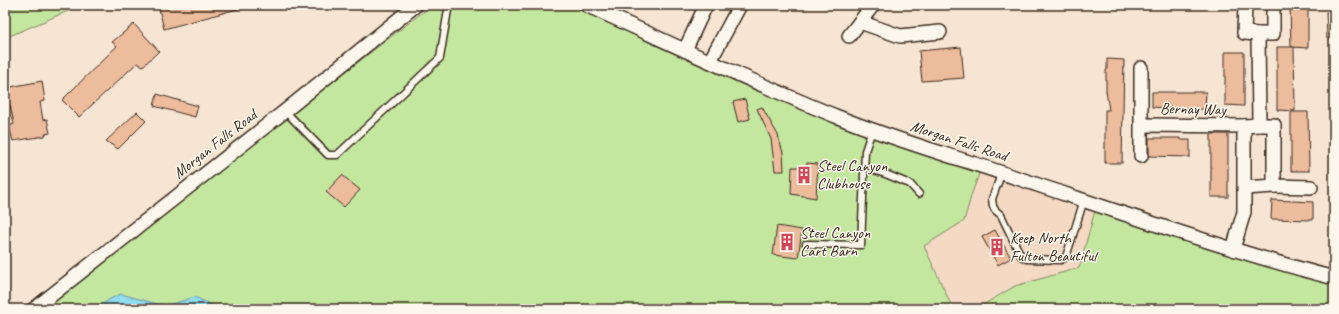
<svg xmlns="http://www.w3.org/2000/svg" width="1339" height="314" viewBox="0 0 1339 314" font-family="Caveat,sans-serif">
	<rect width="100%" height="100%" fill="#f7e5d4"/>
	<filter id="ink" filterUnits="userSpaceOnUse"><feTurbulence type="fractalNoise" baseFrequency=".025" numOctaves="2"/><feDisplacementMap in="SourceGraphic" scale="8" xChannelSelector="R" yChannelSelector="G"/><feConvolveMatrix kernelMatrix="1 2 1 2 8 2 1 2 1" color-interpolation-filters="sRGB"/></filter>
	<g filter="url(#ink)">
		<path fill="#f4d9c4" d="M983,163L1098,200L1079,268L1015,286L976,309H953L924,246L964,221L972,193Z"/>
		<g fill="#c4e7a0" stroke="#80885f">
			<path d="M5,5H82L5,38Z"/>
			<path d="M432,5H593L780,94L983,163L972,193L964,221L924,246L953,309H39Z"/>
			<path d="M1098,200L1137,210L1330,278H1334V309H976L1015,286L1079,268Z"/>
		</g>
		<path fill="#91ddf1" stroke="#6f959d" d="M121,294L165,306L195,297L212,305L214,309H96L110,299Z"/>
		<g fill="#edbc9d" stroke="#3b2a1e">
			<path d="M158,5H241V8L164,29Z"/>
			<path d="M1290,5H1308V48L1291,47Z"/>
			<path d="M1326,12H1334V39H1327Z"/>
			<path d="M134,24L159,51L143,66L137,63L79,117L62,100L117,46L112,42Z"/>
			<path d="M961,47L964,78L922,81L919,51Z"/>
			<path d="M1277,47H1294L1295,111L1277,110Z"/>
			<path d="M1225,52H1244V106L1225,105Z"/>
			<path d="M1107,59L1124,60L1122,163H1105V110H1109L1106,91V70H1107Z"/>
			<path d="M42,81L45,101L40,102L43,120L47,119L50,133L45,134V136L13,141L9,126L14,124L10,105H5V88Z"/>
			<path d="M1152,92H1206L1205,109L1185,110V109H1168V108L1152,107Z"/>
			<path d="M157,94L198,106L195,117L154,106Z"/>
			<path d="M745,99L750,119L738,122L733,102Z"/>
			<path d="M762,107L778,135L783,153L784,171H775L771,139L757,109Z"/>
			<path d="M137,112L146,121L118,149L106,141Z"/>
			<path d="M1291,112H1308L1309,171H1291Z"/>
			<rect x="1211" y="134" width="17" height="63"/>
			<path d="M1149,138H1180V140H1190V157L1149,156Z"/>
			<path d="M807,163L818,164L816,198L791,194L792,167H806Z"/>
			<path d="M342,175L360,190L344,207L326,192Z"/>
			<path d="M1272,200L1313,202V220L1271,219Z"/>
			<path d="M777,226L802,230L798,258L773,255Z"/>
			<path d="M995,230L1011,258L998,265L982,237Z"/>
		</g>
		<g fill="none" stroke-linecap="round" stroke-linejoin="round">
			<g stroke="#3b2a1e" stroke-width="9">
				<g id="lane">
					<path d="M285,111L328,155H337L440,58L448,10L446,5"/>
					<path d="M865,167L888,175L910,184L919,194"/>
					<path d="M1002,172L992,199L993,206L995,210L1001,215L1021,256L1027,259L1061,260L1066,257L1084,200"/>
					<path d="M806,244L861,245L865,151L872,130"/>
				</g>
			</g>
			<g stroke="#3b2a1e" stroke-width="16">
				<g id="street">
					<path d="M586,5C670,43 753,83 838,117C897,141 957,157 1017,178C1122,213 1227,250 1334,278"/>
					<path d="M1245,5L1244,33L1258,34"/>
					<path d="M860,22L900,36L940,32"/>
					<path d="M849,36L873,5"/>
					<path d="M685,50L706,5"/>
					<path d="M710,61L740,5"/>
					<path d="M1141,68V156"/>
					<path d="M1142,125L1244,126"/>
					<path d="M1274,186L1311,187"/>
					<path d="M1245,188L1274,186V125H1259"/>
					<path d="M1233,249L1244,212V126L1259,125L1258,34H1273V5"/>
					<path d="M34,309L285,111L416,5"/>
				</g>
			</g>
			<use href="#lane" stroke="#fbf7ec" stroke-width="6"/>
			<use href="#street" stroke="#fbf7ec" stroke-width="13"/>
		</g>
	</g>
	<defs>
		<g id="building-bare" transform="scale(1.38)"><path d="M-4-6H4V6H1V3H-1V6H-4ZM-2.5-4.3h1.7v1.8h-1.7ZM.8-4.3h1.7v1.8H.8ZM-2.5-1h1.7V.8h-1.7ZM.8-1h1.7V.8H.8Z" fill="#d1495b" stroke="#fbf7ec" stroke-width="2.5" paint-order="stroke"/></g>
	</defs>
	<g fill-rule="evenodd">
		<use href="#building-bare" x="804" y="175"/>
		<use href="#building-bare" x="787" y="242"/>
		<use href="#building-bare" x="997" y="247"/>
	</g>
	<g text-anchor="middle" dominant-baseline="central" stroke-width="3" stroke-linejoin="round" paint-order="stroke">
		<g font-size="16" fill="#3b2a1e" stroke="#fbf7ec">
			<text transform="translate(1193 109) rotate(1)">Bernay Way</text>
			<text transform="translate(959 141) rotate(18)">Morgan Falls Road</text>
			<text transform="translate(215 144) rotate(-38)">Morgan Falls Road</text>
		</g>
		<g font-size="16" fill="#3b2a1e" stroke="#fbf7ec" text-anchor="start">
			<text x="817" y="166">Steel Canyon<tspan x="817" dy="18">Clubhouse</tspan></text>
			<text x="800" y="233">Steel Canyon<tspan x="800" dy="18">Cart Barn</tspan></text>
			<text x="1010" y="238">Keep North<tspan x="1010" dy="18">Fulton Beautiful</tspan></text>
		</g>
	</g>
	<rect width="1339" height="314" fill="none" stroke="#fbf7ec" stroke-width="20"/>
	<rect x="10" y="10" width="1319" height="294" fill="none" stroke="#3b2a1e" stroke-width="1.5" filter="url(#ink)"/>
</svg>
